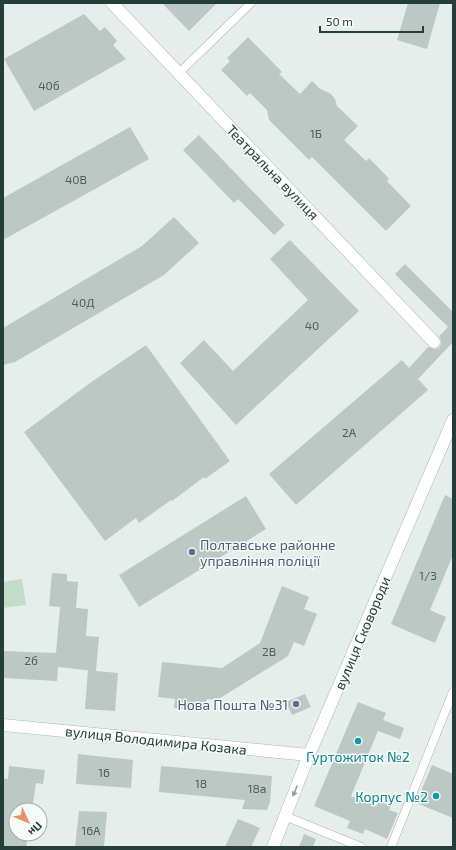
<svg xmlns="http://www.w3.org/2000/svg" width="456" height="850" viewBox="0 0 456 850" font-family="'Exo 2',sans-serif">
	<rect width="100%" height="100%" fill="#e6eeeb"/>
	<path fill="#c1ddca" d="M22,579L26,605L3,608V582Z"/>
	<g fill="#bbc8c4">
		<path d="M162,3H217L189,31Z"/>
		<path d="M408,3H440L427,49L397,40Z"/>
		<path d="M84,14L100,31L105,27L117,41L113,45L126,59L34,111L4,59Z"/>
		<path d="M248,37L282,72L279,74L300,94L312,81L319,88L331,94L335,99L337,106L358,126L344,140L366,161L369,158L381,170L389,179L387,181L411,206L386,231L312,157L309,160L269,120L267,110L250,93L247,96L221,70L230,61L227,58Z"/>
		<path d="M130,127L149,159L3,240V198Z"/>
		<path d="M199,135L285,225L274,235L238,199L234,203L183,150Z"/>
		<path d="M174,217L199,243L164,275L15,362L3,365V328L142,246Z"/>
		<path d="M290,240L359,311L236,425L180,363L204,340L233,371L308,300L270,259Z"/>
		<path d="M405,264L453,312V342L418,379L428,390L296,505L269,474L402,360L409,368L428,347L435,349L439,348L441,344V340L439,336L448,327L395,274Z"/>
		<path d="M146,345L230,461L205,479L204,477L172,501L171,500L139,523L136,518L105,541L24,432L90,383Z"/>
		<path d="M445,495L453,499V555L430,610L446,617L435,643L391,624Z"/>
		<path d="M246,496L266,529L139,607L119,575Z"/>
		<path d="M52,573L67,574V581L78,582L76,608L88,609L86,636L99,637L96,671L118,673L115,711L85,709L88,670L94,671L58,667L57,681L3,678V651L56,653L60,607L49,606Z"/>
		<path d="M282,586L309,597L304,609L317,614L304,646L294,642L288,656L217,700L207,699L205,711L174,708L175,699L158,697L162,662L222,668L260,643Z"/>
		<path d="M305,694L311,707L292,715L286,702Z"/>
		<path d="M358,702L386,713L383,720L404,728L400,739L378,731L351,796L376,806L379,801L391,806L389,810L398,813L387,839L365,829L363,834L347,828L350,821L314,806Z"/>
		<path d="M78,754L133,760L131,788L76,784Z"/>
		<path d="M432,765L453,774V818L416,803Z"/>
		<path d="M9,766L45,770L43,784L36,783L32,810H16V834H28L26,847H3V778L8,779Z"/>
		<path d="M161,766L272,776L270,802L267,810L242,809L245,800L159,792Z"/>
		<path d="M79,811L107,812L104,847H75Z"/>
		<path d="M238,819L260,828L251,847H225Z"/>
		<path d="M304,834L316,839L313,847H299Z"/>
	</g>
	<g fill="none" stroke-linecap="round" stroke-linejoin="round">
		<g stroke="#a9b6b2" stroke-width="9">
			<g id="lane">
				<path d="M179,73L251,3"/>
				<path d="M285,816L361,847"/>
				<path d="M391,847L453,692"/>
			</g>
		</g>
		<g stroke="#a9b6b2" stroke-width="13">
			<g id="street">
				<path d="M112,3L434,342"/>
				<path d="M273,847L309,755"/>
			</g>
		</g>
		<g stroke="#a5b8b3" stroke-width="13">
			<path id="secondary" d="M3,725L309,755L453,420"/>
		</g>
		<use href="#lane" stroke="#fff" stroke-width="8"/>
		<use href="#street" stroke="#fff" stroke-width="12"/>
		<use href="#secondary" stroke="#fff" stroke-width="12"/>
	</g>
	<defs><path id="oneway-solid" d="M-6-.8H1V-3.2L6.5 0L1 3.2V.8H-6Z"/></defs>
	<use fill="#929e9c" href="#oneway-solid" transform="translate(295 791) rotate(112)"/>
	<g fill="#5c6f8a" stroke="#f6faf9" stroke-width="1.5">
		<circle cx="192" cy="552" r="4"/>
		<circle cx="296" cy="704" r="4"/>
	</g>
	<g fill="#0f9aa8" stroke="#f6faf9" stroke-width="1.5">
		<circle cx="358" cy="741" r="4"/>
		<circle cx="436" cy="796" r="4"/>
	</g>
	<g text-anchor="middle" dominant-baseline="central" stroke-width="3" stroke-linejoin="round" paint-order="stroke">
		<g font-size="12" fill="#4b605c">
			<text x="49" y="85">40б</text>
			<text x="316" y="133">1Б</text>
			<text x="76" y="179">40В</text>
			<text x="83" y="302">40Д</text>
			<text x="312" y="325">40</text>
			<text x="349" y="432">2А</text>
			<text x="428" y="575">1/3</text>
			<text x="269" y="651">2В</text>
			<text x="31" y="660">2б</text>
			<text x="104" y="772">16</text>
			<text x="201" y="783">18</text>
			<text x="257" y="788">18а</text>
			<text x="91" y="830">16А</text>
		</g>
		<g font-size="14" fill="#263e3a" stroke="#f6faf9">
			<text transform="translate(273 172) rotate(46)">Театральна вулиця</text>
			<text transform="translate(362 633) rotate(-67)">вулиця Сковороди</text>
			<text transform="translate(156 740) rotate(6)">вулиця Володимира Козака</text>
		</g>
		<g font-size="14" fill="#4e5e75" stroke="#f6faf9" text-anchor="start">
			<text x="200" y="544">Полтавське районне<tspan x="200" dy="16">управління поліції</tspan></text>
			<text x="288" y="704" text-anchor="end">Нова Пошта №31</text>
		</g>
		<g font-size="14" fill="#0d838f" stroke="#f6faf9">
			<text x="358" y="756">Гуртожиток №2</text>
			<text x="428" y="796" text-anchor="end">Корпус №2</text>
		</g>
	</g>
	<rect width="456" height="850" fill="none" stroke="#263e3a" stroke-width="8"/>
	<g transform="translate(28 822) rotate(134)"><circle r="19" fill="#f6faf9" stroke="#a3afad"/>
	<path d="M0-3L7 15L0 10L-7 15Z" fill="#e7926b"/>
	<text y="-6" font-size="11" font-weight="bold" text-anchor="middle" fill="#263e3a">Пн</text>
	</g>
	<path d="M320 26v6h103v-6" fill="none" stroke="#263e3a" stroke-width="2"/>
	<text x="326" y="26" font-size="12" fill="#263e3a" stroke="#f6faf9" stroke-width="3" paint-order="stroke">50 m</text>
</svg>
